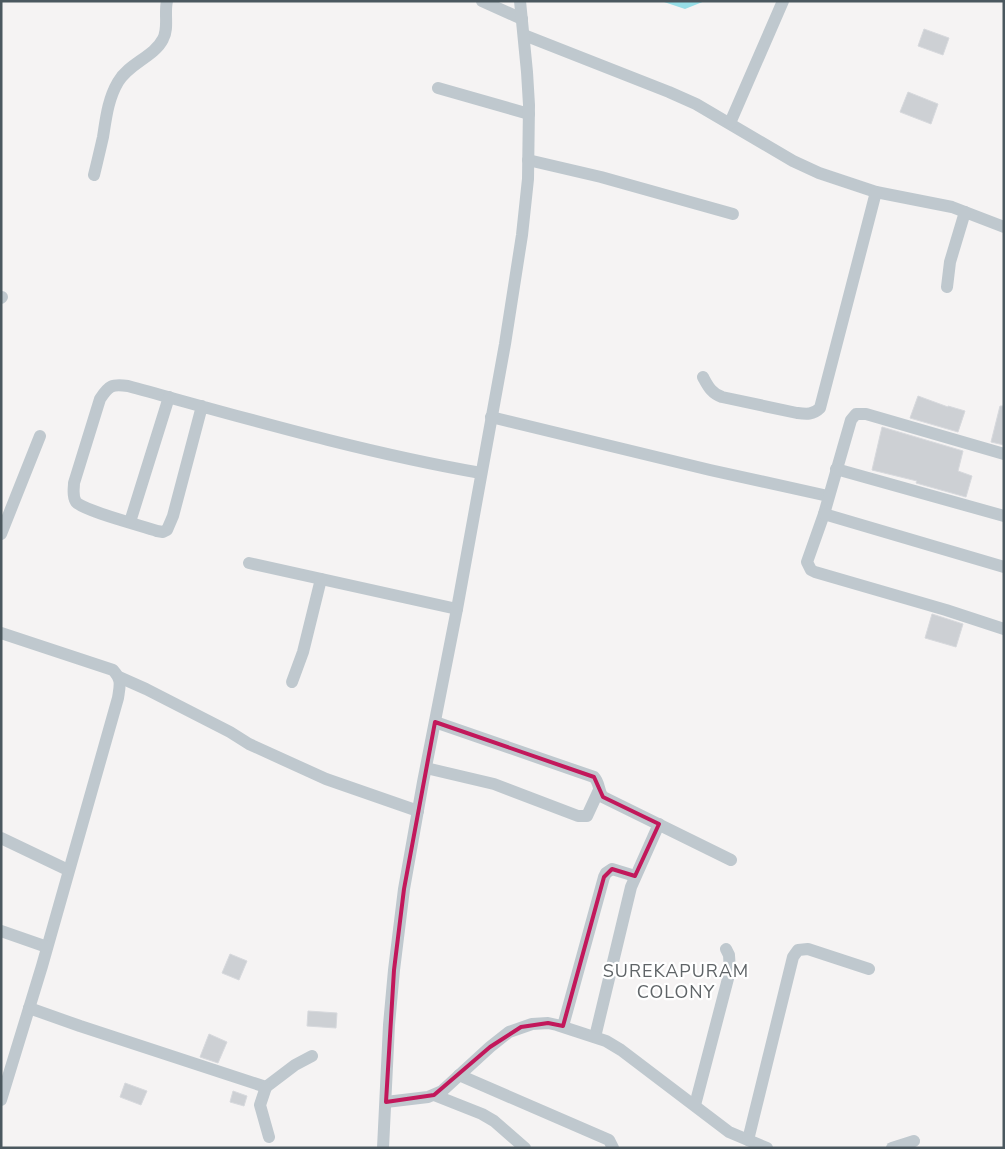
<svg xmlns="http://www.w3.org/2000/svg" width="1005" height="1149" viewBox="0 0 1005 1149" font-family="'Nunito Sans',sans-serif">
	<rect width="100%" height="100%" fill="#f5f3f3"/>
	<path fill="#97dee7" d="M661,1H705L685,9Z"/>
	<g fill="#cdd0d4" stroke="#d7d9dd">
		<path d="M924,29L949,38L943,55L918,46Z"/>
		<path d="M908,92L938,104L931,124L900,112Z"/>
		<path d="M918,396L948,407V406L965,411L958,432L910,418Z"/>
		<path d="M1000,406H1004V445L991,442Z"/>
		<path d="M882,427L963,451L958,471L972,476L966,497L916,483L917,481L872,470Z"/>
		<path d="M932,614L963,624L956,647L925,638Z"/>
		<path d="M230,954L247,961L239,980L222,973Z"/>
		<path d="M308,1011L337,1013L336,1028L307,1026Z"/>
		<path d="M209,1034L227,1042L218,1063L200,1057Z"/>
		<path d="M125,1083L147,1091L141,1105L120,1097Z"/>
		<path d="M233,1091L247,1096L244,1106L230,1102Z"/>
	</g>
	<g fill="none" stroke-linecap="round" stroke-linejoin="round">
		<g stroke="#bfc8ce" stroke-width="12">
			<path d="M482,1L522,19"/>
			<path d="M524,35L669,92L696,104L793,161L819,173L876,192L952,207L1004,227"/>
			<path d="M438,88L529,114"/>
			<path d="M730,123L783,1"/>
			<path d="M528,160L601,177L733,214"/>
			<path d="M94,175C97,163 100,150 103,137C106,118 108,99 118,82C129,63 154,57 163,39C169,28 164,14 167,1"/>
			<path d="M947,287L950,262L965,212"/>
			<path d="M1,298L2,297"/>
			<path d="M703,377C708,386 711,393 722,397L797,413C806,414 813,415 820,408L876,192"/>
			<path d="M202,406L173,516L167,530L163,532L157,531C143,526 84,511 76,502C72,496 74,489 74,483L100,399C109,385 112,384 128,386C245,418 361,452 481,473"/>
			<path d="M491,417L710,470L828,496"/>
			<path d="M1004,454L866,414H856L851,420L824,514L807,562L811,570L815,572L946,610L1004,629"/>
			<path d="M836,469L1004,516"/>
			<path d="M824,514L1004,567"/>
			<path d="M130,522L169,397"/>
			<path d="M1,534L40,436"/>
			<path d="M249,563L457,609"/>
			<path d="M1,633L113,670C122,680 120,685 118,698L42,966L1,1100"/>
			<path d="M119,677L146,689L230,732L249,744L326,779L418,811"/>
			<path d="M292,682L303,652L321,579"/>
			<path d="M435,722L594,777C600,783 598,791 603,797L731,860"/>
			<path d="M426,768L494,784L578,816H587L599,790"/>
			<path d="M1,838L68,870"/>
			<path d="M1,931L47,947"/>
			<path d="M29,1008L80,1026L266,1087L295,1065L312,1056"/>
			<path d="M563,1026L604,877L606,873L612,869L635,876"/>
			<path d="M595,1037L631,887L659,824"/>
			<path d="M459,1075L609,1140L613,1148"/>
			<path d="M266,1087L260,1105L269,1137"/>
			<path d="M434,1095L482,1114L494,1121L525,1148"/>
			<path d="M386,1102L428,1097L442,1091L490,1047L509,1032L532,1024L548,1023L557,1025L606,1041L621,1050L729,1132L767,1148"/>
			<path d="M695,1105L730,971L729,955L726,949"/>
			<path d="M748,1140L793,957L798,950L808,949L869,969"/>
			<path d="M383,1148L389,1025L394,970L404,889L423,782L457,609L505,344L522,235L528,179L529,105L527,72L520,1"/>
			<path d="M892,1148L914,1141"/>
		</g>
	</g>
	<path fill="none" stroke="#c2185b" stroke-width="4" stroke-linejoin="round" d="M435,722L594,777L603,797L659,824L635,876L612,869L604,877L563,1026L548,1023L521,1027L490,1047L434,1095L386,1102L394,970L404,889Z"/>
	<g text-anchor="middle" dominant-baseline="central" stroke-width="4.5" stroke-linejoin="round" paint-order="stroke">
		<g font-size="18" letter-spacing="1" fill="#5f6467" stroke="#fff">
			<text x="676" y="971">SUREKAPURAM<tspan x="676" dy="21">COLONY</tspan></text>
		</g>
	</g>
	<rect width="1005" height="1149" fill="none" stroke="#4b585f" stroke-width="5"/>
</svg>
